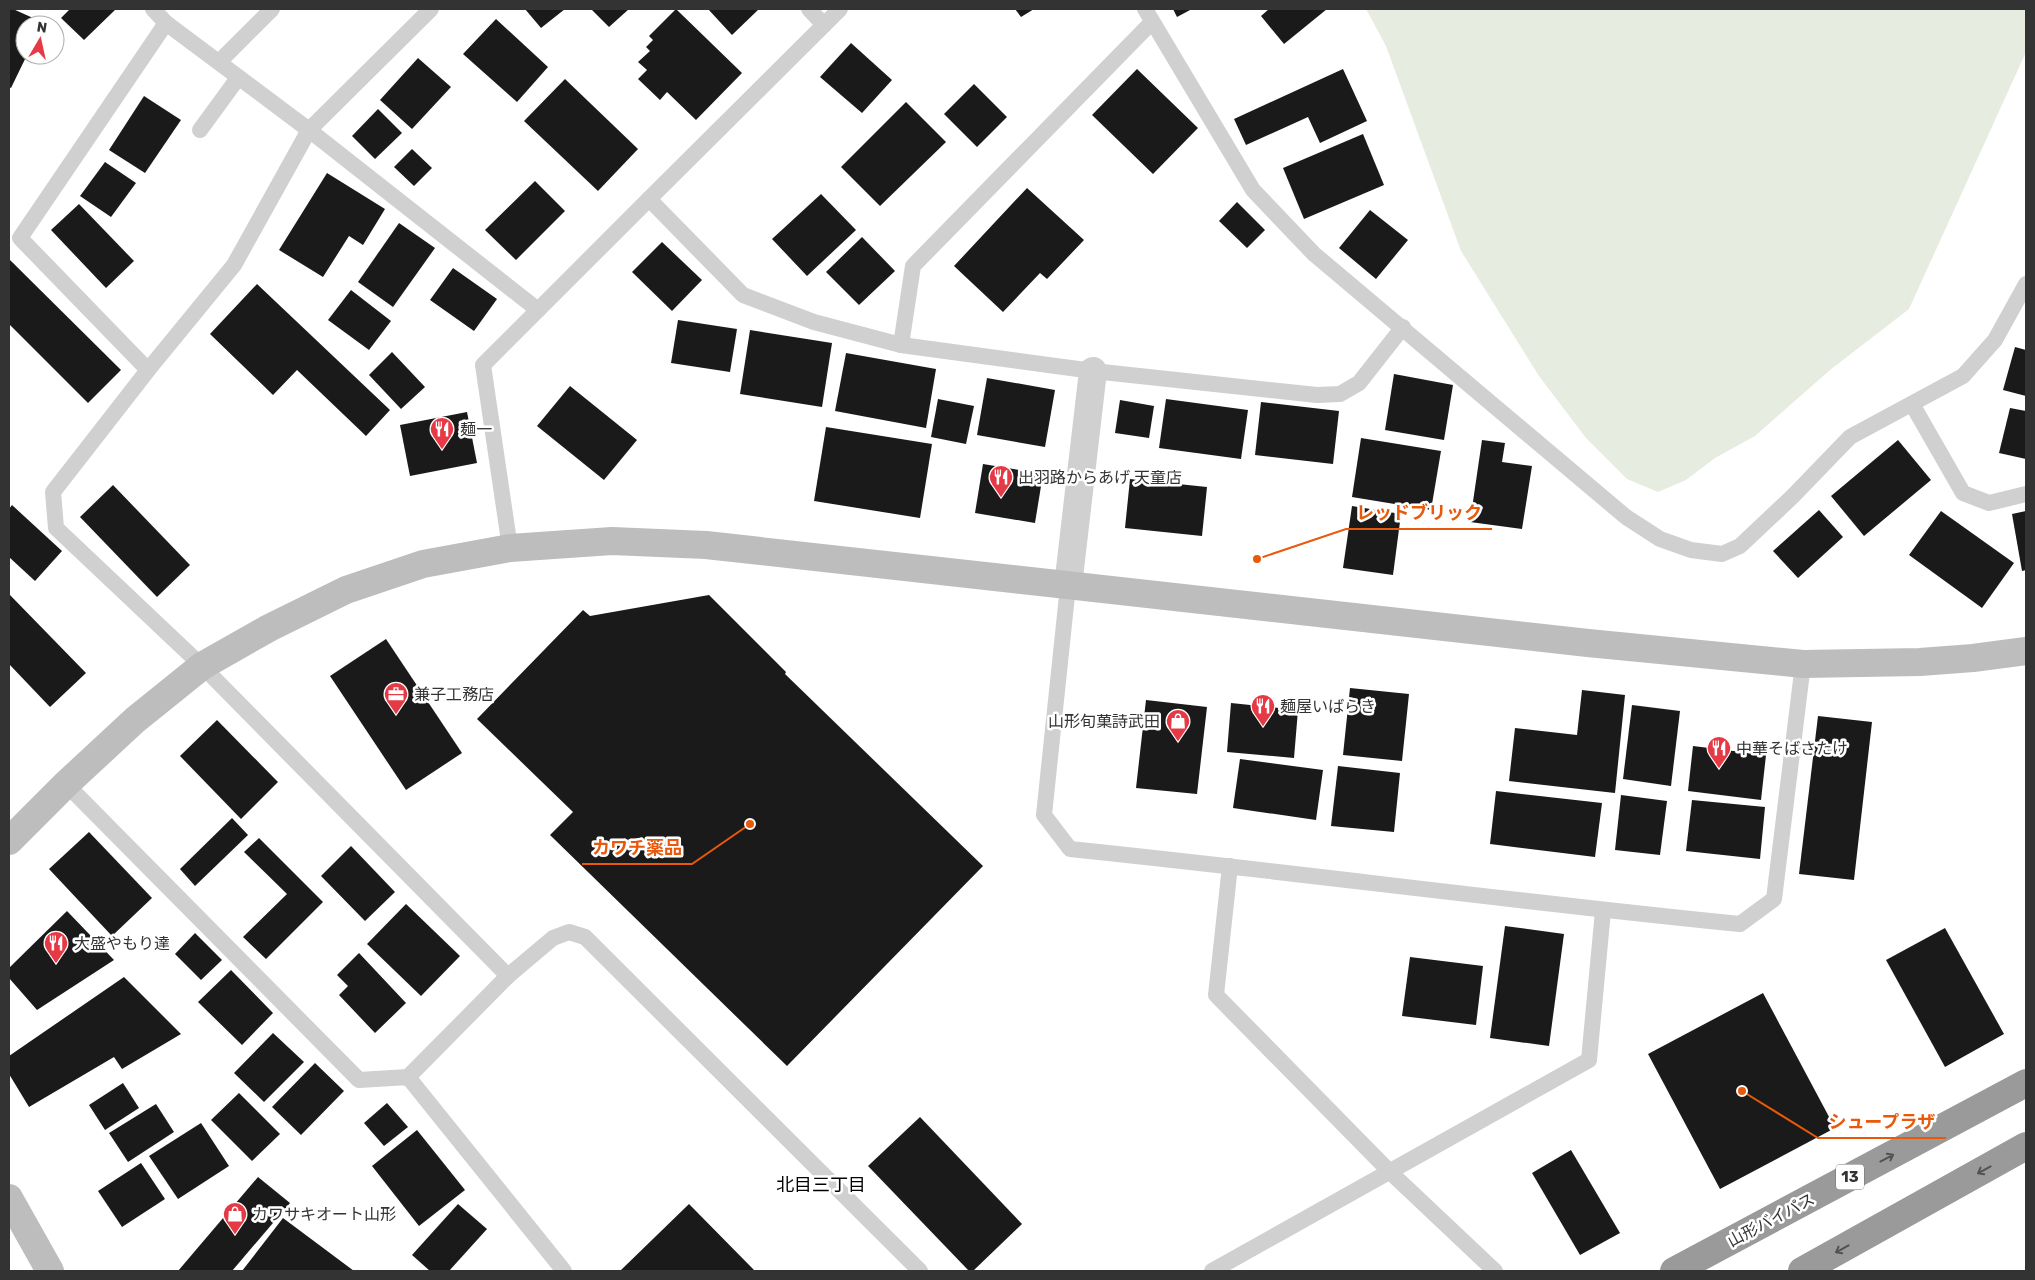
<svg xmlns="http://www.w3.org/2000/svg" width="2035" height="1280" viewBox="0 0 2035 1280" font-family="Rubik,'Noto Sans JP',sans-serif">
	<rect width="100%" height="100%" fill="#fff"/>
	<path fill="#e6ecdf" d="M1366,9H2026V52L1909,309L1830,370L1755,436L1715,458L1686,480L1658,492L1627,479L1586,438L1539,376L1461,251L1386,46Z"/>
	<g fill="#1a1a1a">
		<path d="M9,9H13L42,22L41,25H25V55H27L11,88L9,87Z"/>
		<path d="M70,9H116L84,40L61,18Z"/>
		<path d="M525,9H565L541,28Z"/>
		<path d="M591,9H629L609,27Z"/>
		<path d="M676,9L742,73L696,120L667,92L660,100L638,79L647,70L638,62L650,51L646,47L653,40L649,36Z"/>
		<path d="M708,9H759L732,35Z"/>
		<path d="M1015,9H1034L1021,17Z"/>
		<path d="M1173,9H1192L1177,17Z"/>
		<path d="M1269,9H1327L1284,44L1261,16Z"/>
		<path d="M496,19L548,67L517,102L463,54Z"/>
		<path d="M851,43L892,80L862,113L820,77Z"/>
		<path d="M418,58L451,87L412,129L380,100Z"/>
		<path d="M1137,69L1198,128L1153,174L1092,115Z"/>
		<path d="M1343,69L1367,121L1320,143L1308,117L1246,145L1234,119Z"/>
		<path d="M565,79L638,149L598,191L524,121Z"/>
		<path d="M974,84L1007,117L977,147L944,114Z"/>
		<path d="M144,96L181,120L145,173L109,150Z"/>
		<path d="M906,102L946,142L880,206L841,167Z"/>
		<path d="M378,109L402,133L375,159L352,136Z"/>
		<path d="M1363,134L1384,185L1304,219L1283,168Z"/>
		<path d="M412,149L432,168L414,186L394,167Z"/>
		<path d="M105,162L136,183L111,217L80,196Z"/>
		<path d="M327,173L385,209L363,245L349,236L323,277L279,250Z"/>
		<path d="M535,181L565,211L516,260L485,230Z"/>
		<path d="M1027,188L1084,240L1047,279L1040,273L1003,312L954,266Z"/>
		<path d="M821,194L856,230L807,276L772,239Z"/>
		<path d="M1237,202L1265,230L1247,248L1219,221Z"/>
		<path d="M79,204L134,261L106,288L51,230Z"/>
		<path d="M1370,210L1408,240L1376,279L1339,248Z"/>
		<path d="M399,223L435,248L393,307L358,282Z"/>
		<path d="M862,237L895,271L859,305L826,272Z"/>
		<path d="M662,242L702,280L672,311L632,272Z"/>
		<path d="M9,259L121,370L88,403L9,324Z"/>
		<path d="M453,268L497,299L474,331L430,300Z"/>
		<path d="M257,284L390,410L366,436L297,370L273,395L210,334Z"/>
		<path d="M351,290L391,321L369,350L328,320Z"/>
		<path d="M678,320L737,329L730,372L671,363Z"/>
		<path d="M750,330L832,343L822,407L740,394Z"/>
		<path d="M2015,347L2026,350V396L2003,390Z"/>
		<path d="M392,352L425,387L401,409L369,375Z"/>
		<path d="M846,353L936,369L926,428L835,411Z"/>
		<path d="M1394,374L1453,385L1444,440L1385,430Z"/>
		<path d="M987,378L1055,390L1045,447L977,435Z"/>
		<path d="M570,386L637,440L604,480L537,426Z"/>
		<path d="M938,399L974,406L966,444L931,437Z"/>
		<path d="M1166,399L1248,410L1241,459L1159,448Z"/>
		<path d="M1120,400L1154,406L1149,438L1115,433Z"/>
		<path d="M1261,402L1339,411L1333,464L1255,455Z"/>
		<path d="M2010,408L2026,411V459L1999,453Z"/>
		<path d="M467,412L477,463L410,476L400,425Z"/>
		<path d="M826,427L932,444L920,518L814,501Z"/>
		<path d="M1361,438L1441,451L1431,510L1352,497Z"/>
		<path d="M1482,440L1505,443L1502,462L1532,466L1522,529L1470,522Z"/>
		<path d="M1898,440L1931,480L1864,536L1831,496Z"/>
		<path d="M983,464L1043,474L1035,523L975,513Z"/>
		<path d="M1130,479L1207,487L1202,536L1125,528Z"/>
		<path d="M113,485L190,565L157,597L80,517Z"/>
		<path d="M12,505L62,551L35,581L9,557V509Z"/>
		<path d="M1352,506L1401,514L1393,575L1343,568Z"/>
		<path d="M1819,510L1843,537L1798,578L1773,551Z"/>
		<path d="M1941,511L2014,563L1982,608L1909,555Z"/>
		<path d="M2026,511V570L2022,571L2012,514Z"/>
		<path d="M9,594L86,673L50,707L9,664Z"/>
		<path d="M709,595L786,672L785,674L983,866L787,1066L550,835L573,812L477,719L583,610L590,616Z"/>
		<path d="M386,639L462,753L406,790L330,676Z"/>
		<path d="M1350,688L1409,694L1402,761L1343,755Z"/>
		<path d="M1582,690L1625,695L1615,793L1509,781L1515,728L1577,735Z"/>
		<path d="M1146,700L1207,707L1197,794L1136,788Z"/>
		<path d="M1231,703L1298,710L1294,758L1227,752Z"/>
		<path d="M1632,705L1680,711L1671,786L1623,779Z"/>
		<path d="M1818,716L1872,722L1854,880L1799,874Z"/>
		<path d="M217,720L278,782L241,819L180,756Z"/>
		<path d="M1693,746L1766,755L1761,800L1688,791Z"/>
		<path d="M1240,759L1323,770L1316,820L1233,808Z"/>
		<path d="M1338,766L1400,773L1394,832L1331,826Z"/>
		<path d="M1496,791L1602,803L1595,857L1490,844Z"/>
		<path d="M1621,795L1667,801L1660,855L1615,850Z"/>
		<path d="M1692,800L1765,807L1760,859L1686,851Z"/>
		<path d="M232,818L248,835L195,886L180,869Z"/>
		<path d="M89,832L152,898L112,936L49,869Z"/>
		<path d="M259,838L323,902L266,959L243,937L287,894L244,852Z"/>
		<path d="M351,846L395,892L365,921L321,876Z"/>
		<path d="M406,904L460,956L421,996L367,944Z"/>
		<path d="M67,911L114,960L37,1010L9,978V968Z"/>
		<path d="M1505,926L1564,934L1549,1046L1490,1038Z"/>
		<path d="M1945,928L2004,1034L1945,1067L1886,960Z"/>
		<path d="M195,933L222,960L201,980L175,954Z"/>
		<path d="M359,953L406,1003L375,1033L339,995L348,986L337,975Z"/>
		<path d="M1410,957L1483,966L1476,1025L1402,1016Z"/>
		<path d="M231,970L273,1013L242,1045L198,1002Z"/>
		<path d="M124,977L181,1034L122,1069L114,1057L29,1107L9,1074V1056Z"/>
		<path d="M1763,993L1835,1128L1720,1189L1648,1054Z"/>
		<path d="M273,1033L304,1062L264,1102L234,1073Z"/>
		<path d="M315,1063L344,1091L301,1135L272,1107Z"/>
		<path d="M123,1083L139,1108L105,1130L89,1105Z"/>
		<path d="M239,1093L280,1134L252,1161L211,1120Z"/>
		<path d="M387,1103L408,1127L384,1146L364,1123Z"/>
		<path d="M156,1104L174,1132L128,1162L109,1133Z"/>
		<path d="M920,1117L1022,1224L973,1271H969L868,1166Z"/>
		<path d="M201,1123L229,1166L178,1199L149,1156Z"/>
		<path d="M417,1130L465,1190L419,1226L372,1166Z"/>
		<path d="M1571,1150L1620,1233L1580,1255L1532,1173Z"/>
		<path d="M141,1163L165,1199L122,1227L98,1191Z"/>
		<path d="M258,1177L290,1203L232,1271H178Z"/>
		<path d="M458,1204L487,1229L449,1271H430L412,1255Z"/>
		<path d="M689,1204L755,1271H620Z"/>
		<path d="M283,1218L354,1271H242Z"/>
	</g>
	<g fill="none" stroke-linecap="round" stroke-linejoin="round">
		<g stroke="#d0d0d0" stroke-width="16">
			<path d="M153,9L166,23L309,130L234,265L148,370L53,492L56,528L202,666L508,976L553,938L569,932L585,937L920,1271"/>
			<path d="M431,9L309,130L538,310"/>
			<path d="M809,9L824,25"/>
			<path d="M1145,9L1253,190L1314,254L1626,517L1660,539L1691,550L1722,554L1740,546L1793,496L1850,437L1963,376L1995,340L2026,284"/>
			<path d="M219,62L272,9"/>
			<path d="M200,130L238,78"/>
			<path d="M649,199L840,9"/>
			<path d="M901,345L913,266L1152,22"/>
			<path d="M148,370L20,238L166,23"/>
			<path d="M1912,404L1963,493L1989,503L2026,494"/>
			<path d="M510,548L483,365L649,199L743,295L814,322L901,345L1093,371L1317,395L1340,394L1359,383L1403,327"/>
			<path d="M1068,586L1044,815L1070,849C1294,872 1517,902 1740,924L1774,899L1803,664"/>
			<path d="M66,784L359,1080L408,1077L564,1271"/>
			<path d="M1230,866L1216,995L1389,1171L1495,1271"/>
			<path d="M408,1077L508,976"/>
			<path d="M1212,1271L1589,1060L1603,911"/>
		</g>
		<path stroke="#d0d0d0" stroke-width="28" d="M1068,586L1093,371"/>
		<g stroke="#bdbdbd" stroke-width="28">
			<path d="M9,841L66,784L135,720L202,666L269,628L346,590L423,564L510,548L612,541L706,545L1588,643L1803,664L1920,662L1973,658L2026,651"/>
			<path d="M9,1198L50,1271"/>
		</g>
		<g stroke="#9a9a9a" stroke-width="28">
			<path d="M1674,1271L2026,1083"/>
			<path d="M1802,1271L2026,1146"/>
		</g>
	</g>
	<defs><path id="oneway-shaft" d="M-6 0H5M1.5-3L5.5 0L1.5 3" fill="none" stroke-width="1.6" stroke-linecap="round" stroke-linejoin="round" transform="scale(1.25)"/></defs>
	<g stroke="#525252">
		<use href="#oneway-shaft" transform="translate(1887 1158) rotate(-28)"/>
		<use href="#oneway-shaft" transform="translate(1984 1170) rotate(151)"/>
		<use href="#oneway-shaft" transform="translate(1842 1249) rotate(151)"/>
	</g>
	<defs>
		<g id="restaurant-pin" transform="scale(1.25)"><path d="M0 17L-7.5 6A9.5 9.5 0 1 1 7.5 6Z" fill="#e63946" stroke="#fff"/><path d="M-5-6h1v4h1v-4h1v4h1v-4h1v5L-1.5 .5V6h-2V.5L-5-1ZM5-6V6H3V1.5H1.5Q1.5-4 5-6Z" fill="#fff"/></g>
		<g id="office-pin" transform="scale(1.25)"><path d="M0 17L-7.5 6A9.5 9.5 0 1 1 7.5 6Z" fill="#e63946" stroke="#fff"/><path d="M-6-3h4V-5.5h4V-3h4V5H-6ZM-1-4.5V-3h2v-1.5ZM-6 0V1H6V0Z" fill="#fff"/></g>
		<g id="shop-pin" transform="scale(1.25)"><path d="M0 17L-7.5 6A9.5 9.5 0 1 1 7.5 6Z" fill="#e63946" stroke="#fff"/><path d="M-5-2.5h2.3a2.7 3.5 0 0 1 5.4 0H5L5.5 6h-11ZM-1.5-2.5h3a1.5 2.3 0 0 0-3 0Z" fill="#fff"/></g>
	</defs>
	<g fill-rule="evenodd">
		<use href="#restaurant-pin" x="442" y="429"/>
		<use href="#restaurant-pin" x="1001" y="477"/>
		<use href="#office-pin" x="396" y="694"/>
		<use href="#restaurant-pin" x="1263" y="706"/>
		<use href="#shop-pin" x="1178" y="721"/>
		<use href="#restaurant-pin" x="1719" y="748"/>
		<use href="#restaurant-pin" x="56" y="943"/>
		<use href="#shop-pin" x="235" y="1214"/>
	</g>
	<g text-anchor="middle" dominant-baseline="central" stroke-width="5" stroke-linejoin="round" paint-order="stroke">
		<rect fill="#fff" stroke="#707070" stroke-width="1" x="1836" y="1164.5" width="28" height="25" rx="4"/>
		<g font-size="15" font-weight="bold" fill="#333">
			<text x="1850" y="1177">13</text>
		</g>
		<g font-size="16" fill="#333" stroke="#fff" text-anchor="start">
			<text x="460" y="429">麺一</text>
			<text x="1018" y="477">出羽路からあげ 天童店</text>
			<text x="414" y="694">兼子工務店</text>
			<text x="1280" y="706">麺屋いばらき</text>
			<text x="1160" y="721" text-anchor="end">山形旬菓詩武田</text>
			<text x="1736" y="748">中華そばさたけ</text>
			<text x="74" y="943">大盛やもり達</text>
			<text x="252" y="1214">カワサキオート山形</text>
		</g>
		<g font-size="16" fill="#333" stroke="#fff">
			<text transform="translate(1771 1220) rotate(-28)">山形バイパス</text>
		</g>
		<g font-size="18" fill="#000" stroke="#fff">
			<text x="821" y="1185">北目三丁目</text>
		</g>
	</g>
	<path fill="none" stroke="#e8590c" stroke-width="2" d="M1257 559L1346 529H1492M750 824L692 864H582M1742 1091L1818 1138H1946"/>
	<g fill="#e8590c" stroke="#fff" stroke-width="2">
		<circle cx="1257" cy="559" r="5"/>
		<circle cx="750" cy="824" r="5"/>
		<circle cx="1742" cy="1091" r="5"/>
	</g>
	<g font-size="18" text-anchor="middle" font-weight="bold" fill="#e8590c" stroke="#fff" stroke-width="5" stroke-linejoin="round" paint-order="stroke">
		<text x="1419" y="519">レッドブリック</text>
		<text x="637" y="854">カワチ薬品</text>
		<text x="1882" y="1128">シュープラザ</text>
	</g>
	<rect width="2035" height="1280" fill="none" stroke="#333333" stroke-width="20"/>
	<g transform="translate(40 40) rotate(9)"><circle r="24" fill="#ffffff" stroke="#adadad"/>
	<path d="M0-4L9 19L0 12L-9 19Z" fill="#e63946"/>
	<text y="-8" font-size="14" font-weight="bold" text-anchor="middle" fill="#333333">N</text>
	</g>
</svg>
